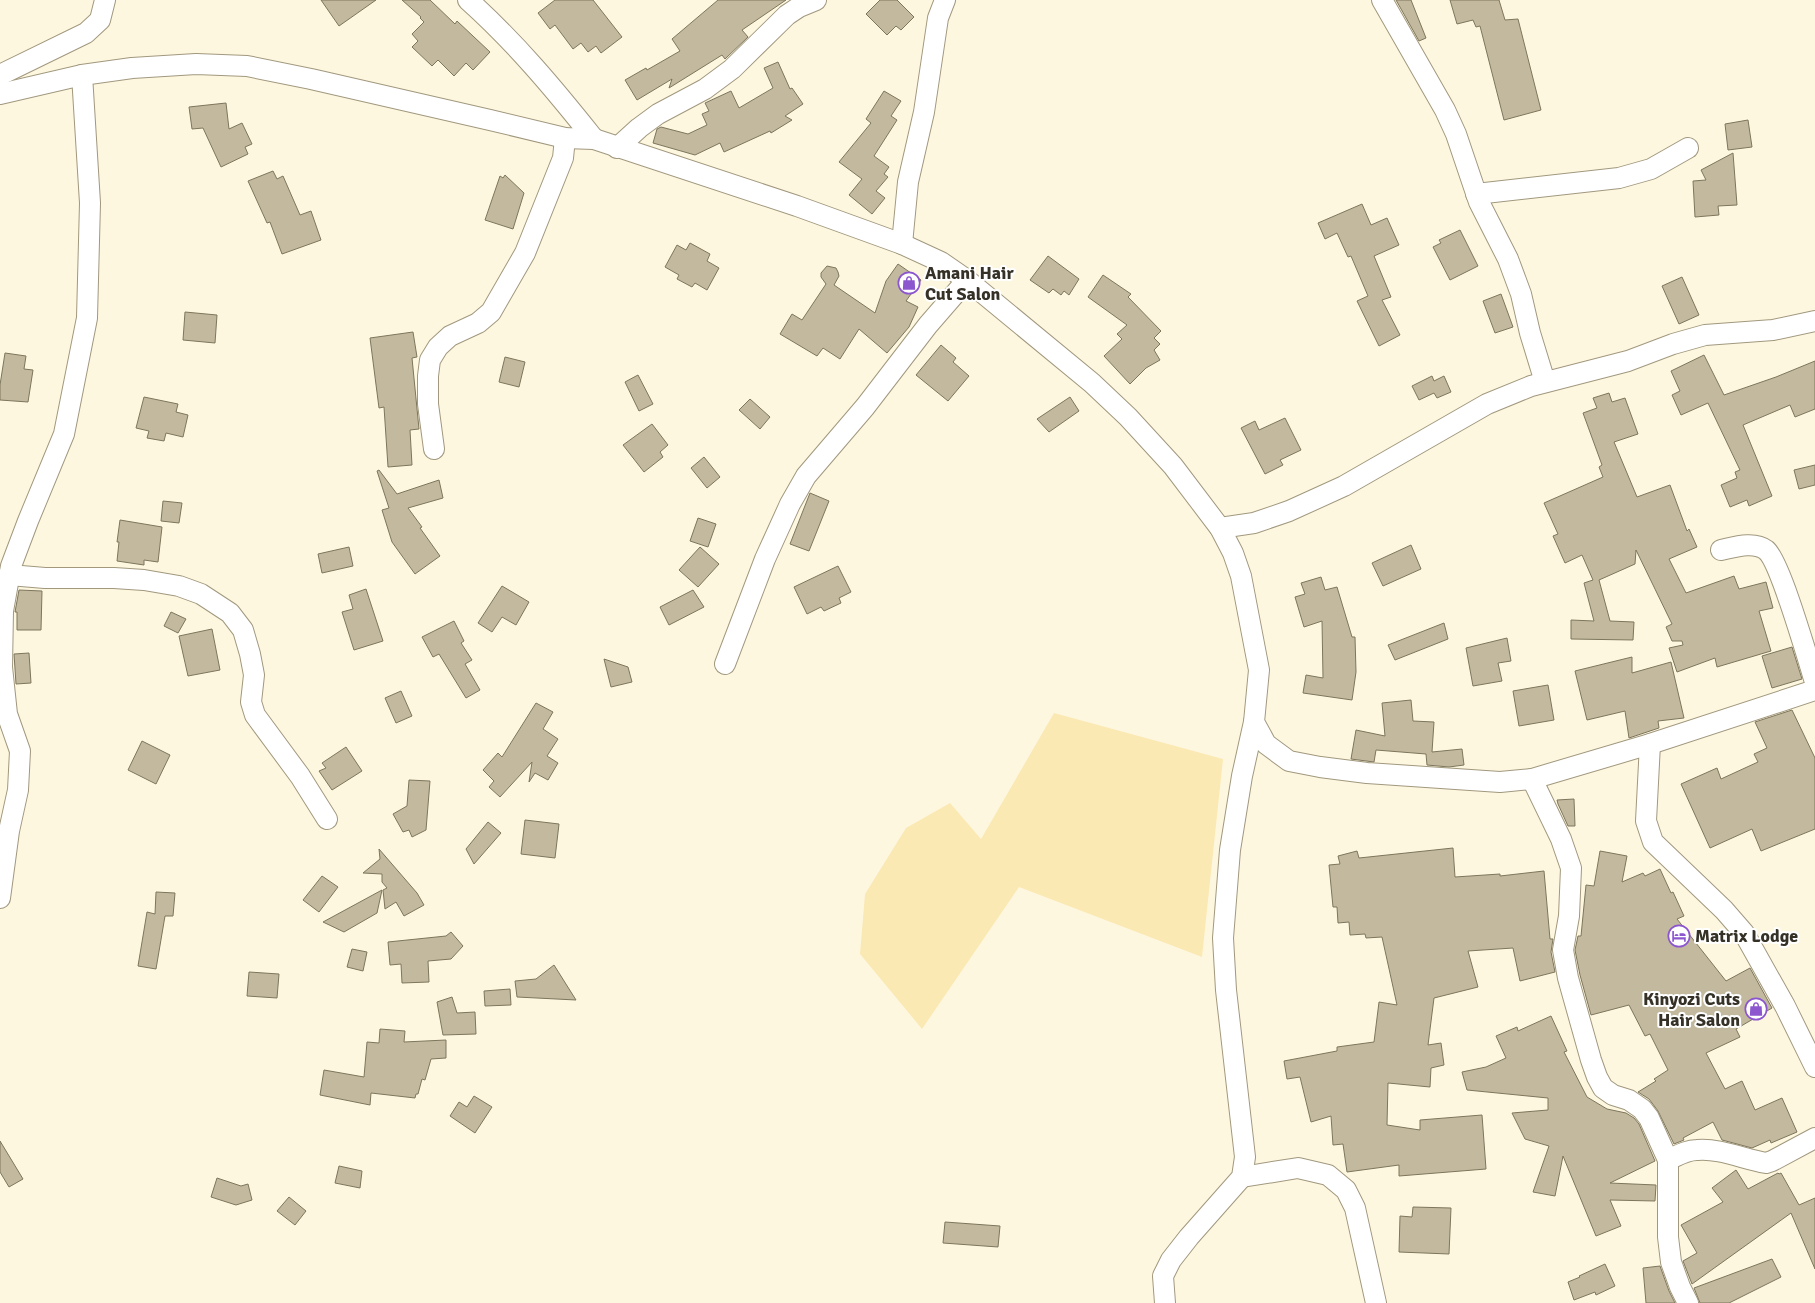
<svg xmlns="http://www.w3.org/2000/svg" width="1815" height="1303" viewBox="0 0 1815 1303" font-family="Signika,sans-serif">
	<rect width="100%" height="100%" fill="#fef7e0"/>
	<path fill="#fbe9b4" d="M1054,713L1223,759L1202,957L1019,887L922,1029L860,954L865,894L906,828L950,803L981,839Z"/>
	<g fill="#c2b99e" stroke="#7e765c">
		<path d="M321,0H376L339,26Z"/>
		<path d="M402,0H430L455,24L457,21L490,52L473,70L466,63L454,76L438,60L432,66L412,47L418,41L412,34L424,22L420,18L421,17Z"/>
		<path d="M555,0H593L622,37L601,53L596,46L588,52L581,43L573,49L555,25L550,29L538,13Z"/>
		<path d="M718,0H786L742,30L748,37L725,59L722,55L669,88L672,79L637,100L625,80L646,68L647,70L680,51L672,39Z"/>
		<path d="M880,0H897L914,17L901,30L896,26L887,35L866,14Z"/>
		<path d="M1396,0H1411L1426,38L1419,41Z"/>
		<path d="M1450,0H1499L1505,20L1518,19L1541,110L1504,120L1480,26L1476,27L1473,20L1457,24Z"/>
		<path d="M778,62L790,89L792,88L803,104L785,116L792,120L771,133L770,131L724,152L720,143L695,155L653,143L657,129L661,127L688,134L707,125L702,114L709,111L705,103L731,91L739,108L773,88L764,68Z"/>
		<path d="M884,91L901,101L891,116L897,120L874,156L889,167L884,174L888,177L876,191L885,198L872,214L849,195L862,179L839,162L871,123L866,119Z"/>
		<path d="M226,103L229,129L242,123L252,144L245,147L248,154L221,167L203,128L192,129L189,107Z"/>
		<path d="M1748,120L1752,147L1728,150L1725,124Z"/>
		<path d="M1733,153L1737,205L1718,206L1719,215L1695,217L1693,181L1706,180L1701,170Z"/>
		<path d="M273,171L277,179L283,176L300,215L311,211L321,240L282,254L270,222L267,223L248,181Z"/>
		<path d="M505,175L524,193L513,229L485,220L500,176L503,178Z"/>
		<path d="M1362,204L1371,225L1387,218L1399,245L1374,256L1391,297L1382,300L1400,335L1379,346L1357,301L1368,296L1351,256L1348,257L1337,233L1325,239L1318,223Z"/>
		<path d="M1460,230L1478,266L1450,280L1433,247L1441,243L1439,240Z"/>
		<path d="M690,243L710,254L707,261L719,268L707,290L695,283L692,287L677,279L679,275L665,267L677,245L686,250Z"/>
		<path d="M1048,256L1079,279L1069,295L1064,291L1061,295L1053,289L1049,293L1030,280Z"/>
		<path d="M898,264L921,280L906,301L918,307L909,327L887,353L859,329L840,359L823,348L817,356L780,334L792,314L802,320L826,284L821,277V273L827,266L836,268L838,272L839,276L834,285L875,313L886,281Z"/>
		<path d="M1103,275L1131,294L1128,297L1161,331L1154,338L1160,344L1154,350L1160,360L1146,368L1130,384L1104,356L1122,339L1117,334L1127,325L1088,297Z"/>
		<path d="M1682,277L1699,315L1679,324L1662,286Z"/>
		<path d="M1501,294L1513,327L1495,333L1483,301Z"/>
		<path d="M185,312L217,315L215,343L183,340Z"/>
		<path d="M413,332L417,357L412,358L419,429L410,430L412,465L388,467L384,407L379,408L370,338Z"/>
		<path d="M941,345L956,358L953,362L969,376L948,401L916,375Z"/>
		<path d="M5,353L26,356L24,369L33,370L28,402L0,400V385Z"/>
		<path d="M1704,355L1724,395L1776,377L1815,361V409L1795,417L1790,405L1743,425L1772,496L1749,506L1747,500L1730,507L1721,485L1737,478L1735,472L1740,470L1708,403L1681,415L1672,395L1680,391L1671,371Z"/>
		<path d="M505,357L525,362L519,387L499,382Z"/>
		<path d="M638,375L653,404L639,411L625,382Z"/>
		<path d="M1432,376L1434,381L1444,376L1451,392L1437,398L1434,393L1419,400L1412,386Z"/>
		<path d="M1609,393L1612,402L1625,398L1638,434L1614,442L1637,497L1670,485L1687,531L1689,529L1697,547L1669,559L1686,593L1734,576L1739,589L1766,582L1773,608L1759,611L1771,651L1717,667L1715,658L1677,672L1669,648L1683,645L1682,641H1672L1666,627L1672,624L1636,550L1635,564L1599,580L1610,621L1634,622L1633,640L1571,639V620L1594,621L1584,583L1593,580L1582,555L1565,563L1553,536L1558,534L1544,503L1603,477L1599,467L1602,465L1583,413L1597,408L1593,398Z"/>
		<path d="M144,397L178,404L176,412L188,415L183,437L166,433L164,441L147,438L149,431L136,428Z"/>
		<path d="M1070,397L1079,411L1049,432L1037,419Z"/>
		<path d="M750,399L770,417L760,429L739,410Z"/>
		<path d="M1285,418L1301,450L1280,460L1283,465L1265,474L1241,428L1255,421L1259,430Z"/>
		<path d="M652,424L668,445L660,452L663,457L644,472L623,445Z"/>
		<path d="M704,457L720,477L707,488L691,468Z"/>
		<path d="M1815,465V485L1799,489L1794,470Z"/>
		<path d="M379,470L397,494L439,480L443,498L408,508L422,527L420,528L440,556L415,574L392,542L382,510L389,508L377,471Z"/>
		<path d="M810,493L829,501L809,551L790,544Z"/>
		<path d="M163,501L182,503L179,523L161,521Z"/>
		<path d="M698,518L716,524L708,547L690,541Z"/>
		<path d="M120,520L162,527L158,562L144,560V565L117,561L119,542H117Z"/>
		<path d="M1411,545L1421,569L1383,586L1372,563Z"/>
		<path d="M349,547L353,566L322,573L318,554Z"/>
		<path d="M700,547L719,564L698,587L679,570Z"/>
		<path d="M838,566L851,592L839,598L841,603L824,611L821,607L807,614L794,587Z"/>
		<path d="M1321,577L1325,590L1337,587L1352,637H1355L1356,672L1352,700L1303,693L1306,675L1323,678L1322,621L1304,627L1295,597L1305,594L1301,583Z"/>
		<path d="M502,586L529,602L516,625L502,617L492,632L478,623Z"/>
		<path d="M366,589L383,641L354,650L342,612L353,609L349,595Z"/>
		<path d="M19,590L42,591L41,630H17V612H15Z"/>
		<path d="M693,590L704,607L669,625L660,607Z"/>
		<path d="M171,612L186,619L178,633L164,626Z"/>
		<path d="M454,621L464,641L461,643L472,660L465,664L480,690L466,698L439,654L433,657L422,637Z"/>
		<path d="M1444,623L1448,639L1395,660L1388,645Z"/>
		<path d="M212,629L220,670L188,676L179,636Z"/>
		<path d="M1507,638L1511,661L1498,663L1502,681L1473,686L1466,648Z"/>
		<path d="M1792,647L1802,679L1772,688L1762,656Z"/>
		<path d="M29,653L31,683L16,684L14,654Z"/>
		<path d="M1632,657V673L1671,662L1684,718L1658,721L1659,728L1629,738L1625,711L1587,720L1575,671Z"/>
		<path d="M604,659L628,667L632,682L611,687Z"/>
		<path d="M1548,685L1554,720L1519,726L1513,691Z"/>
		<path d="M401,691L412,716L396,723L385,698Z"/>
		<path d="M1411,700L1413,721L1434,722L1432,752L1462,749L1464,765L1449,767L1427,765L1426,754L1376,750L1374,762L1351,759L1356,730L1385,736L1382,703Z"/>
		<path d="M536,703L553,712L543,729L558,739L547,756L558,763L548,780L535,773L529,782L532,762L500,797L489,787L494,781L483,770L498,753L502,757Z"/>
		<path d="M1792,710L1815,758V829L1761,851L1752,829L1710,848L1681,784L1717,768L1721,779L1758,762L1754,754L1767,748L1755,722Z"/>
		<path d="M142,741L170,755L156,784L128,770Z"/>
		<path d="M346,747L362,771L332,790L319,771L326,768L322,763Z"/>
		<path d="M409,780L430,781L426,830L412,837L409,830L403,832L393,814L407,806Z"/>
		<path d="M1574,799L1575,826H1568L1558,804L1557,800Z"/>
		<path d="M525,820L559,824L555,858L521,854Z"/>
		<path d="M488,822L501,833L474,864L466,849Z"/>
		<path d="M1453,848L1455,877L1500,874V876L1544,871L1550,939H1553L1551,952L1555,972L1520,981L1513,948L1468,951L1478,987L1434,998L1428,1045L1441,1043L1444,1065L1431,1068L1430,1087L1388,1083L1387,1125L1420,1130V1120L1482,1115L1486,1169L1399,1176V1165L1347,1172L1343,1144L1333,1145L1331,1116L1311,1122L1300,1077L1287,1079L1284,1061L1337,1051V1047L1374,1042L1379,1002L1397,1005L1382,937L1366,938L1365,934L1350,935L1349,922L1338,923L1337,907H1333L1329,865L1340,864L1338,856L1357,851L1359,858Z"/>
		<path d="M379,849L417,893L424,905L404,916L396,902L385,909L383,890L387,888L382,882V874L363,873L380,859Z"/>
		<path d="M1600,851L1627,856L1622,882L1643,873L1645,876L1660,869L1671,893L1673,892L1684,916L1677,919L1726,981L1750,968L1772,1008L1736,1029L1740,1037L1706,1053L1725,1089L1742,1081L1755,1110L1782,1098L1797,1132L1771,1143L1770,1140L1752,1148L1722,1140L1713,1122L1683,1138L1684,1140L1674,1144L1658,1111L1649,1099L1638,1092L1656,1081L1654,1079L1668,1070L1650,1034L1645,1036L1629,1005L1591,1015L1580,975L1575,950L1578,936H1581L1586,885L1594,886Z"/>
		<path d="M322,876L338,887L319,912L303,900Z"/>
		<path d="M382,890L377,913L344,932L323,922Z"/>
		<path d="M156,892L175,893L173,916H165L156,969L138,966L147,912L155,914Z"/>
		<path d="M451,932L463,946L451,959L428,961L429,982L402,983L401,964L390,965L388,942L446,936Z"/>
		<path d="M352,949L367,952L363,971L347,967Z"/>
		<path d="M554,965L576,1000L517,997L515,981L536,979Z"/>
		<path d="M249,972L279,974L277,998L247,996Z"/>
		<path d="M510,989L511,1005L485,1006L484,991Z"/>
		<path d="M452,997L457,1013L475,1012L476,1034L443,1035L437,1002Z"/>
		<path d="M1551,1016L1567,1051L1564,1052L1587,1097L1607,1109L1626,1113L1634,1118L1639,1124L1655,1161L1610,1183L1656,1185L1655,1201L1610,1200L1621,1226L1596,1236L1563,1156L1555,1196L1533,1192L1549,1146L1525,1139L1512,1113L1548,1110V1098L1467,1090L1462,1072L1486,1067L1506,1058L1496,1036L1517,1027L1518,1031Z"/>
		<path d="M380,1029L405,1031L404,1042L446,1040V1058L431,1059L425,1080L422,1079L418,1094H416L415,1098L371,1093L370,1105L320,1095L324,1070L364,1077L367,1042L379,1043Z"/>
		<path d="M474,1096L492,1107L475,1133L450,1116L459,1102L467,1107Z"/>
		<path d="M0,1141L23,1179L9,1187L0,1172Z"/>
		<path d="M339,1166L362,1171L360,1188L335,1183Z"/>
		<path d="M1736,1170L1748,1189L1778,1173L1779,1174L1781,1173L1799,1205L1815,1198V1269L1791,1213L1692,1284L1683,1261L1697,1253L1681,1225L1723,1202L1712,1188Z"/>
		<path d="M217,1178L241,1186L248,1184L252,1200L236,1205L211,1197Z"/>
		<path d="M289,1197L306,1211L295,1225L277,1211Z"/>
		<path d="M1413,1207L1451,1208L1449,1254L1399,1252L1400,1216L1412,1217Z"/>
		<path d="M945,1222L1000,1226L998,1247L943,1243Z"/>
		<path d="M1772,1259L1781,1277L1729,1303H1700L1694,1288Z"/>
		<path d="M1605,1264L1615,1286L1596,1295L1595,1292L1574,1300L1568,1282L1580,1277L1579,1276Z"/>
		<path d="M1660,1266L1669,1291L1675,1303H1646L1643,1268Z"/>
	</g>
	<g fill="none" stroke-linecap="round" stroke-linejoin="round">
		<g stroke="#a1987e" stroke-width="22">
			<g id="street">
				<path d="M468,0C515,42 555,90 594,139"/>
				<path d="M1382,0L1445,110L1456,134L1479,202L1508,259L1521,294L1530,333L1545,382"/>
				<path d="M0,75L86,33L100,20L105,0"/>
				<path d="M0,94L82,75L132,68L196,64L247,66L311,79L490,120L565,138L594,139L797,206L902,244L941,262L967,280L1092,383L1128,417L1173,466L1220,528L1233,553L1241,576L1259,670L1254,722L1266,744L1289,761L1320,767L1367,773L1500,782L1532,779L1650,744L1815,690"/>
				<path d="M617,148L639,128L658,114L705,89L732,69L787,15L799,7L816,0"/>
				<path d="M1476,194L1619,178L1651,169L1688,148"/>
				<path d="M902,244L908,182L924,112L938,18L945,0"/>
				<path d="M434,449L428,404V376L430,360L438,347L450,336L478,323L491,312L525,253L563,158L565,138"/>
				<path d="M1220,528L1254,523L1289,511L1344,486L1487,404L1531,386L1628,361L1673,344L1705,335L1773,330L1815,321"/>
				<path d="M1721,550C1735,547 1754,541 1766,550C1780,561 1808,660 1815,682"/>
				<path d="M9,575L45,578H114L144,580L179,586L201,594L230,613L243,630L250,654L254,675L251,702L255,715L300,776L327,819"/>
				<path d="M725,664L765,559L790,504L806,476L865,407L928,325L967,280"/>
				<path d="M1650,744L1646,821L1653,842L1724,910L1744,933L1785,1006L1815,1067"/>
				<path d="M1532,779L1561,839L1571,868L1569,916L1563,950L1568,978L1591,1060L1597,1077L1603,1088L1613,1095L1629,1100L1642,1109L1649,1118L1668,1160V1237L1671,1262L1680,1287L1688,1303"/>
				<path d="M0,898L9,831L18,790L20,751L7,714L2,667L3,611L11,566L28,521L64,434L87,318L90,203L82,75"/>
				<path d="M1668,1160C1677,1156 1686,1150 1697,1150C1720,1148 1743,1159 1766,1163L1772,1161L1815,1138"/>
				<path d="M1242,1177L1298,1168L1328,1175L1346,1190L1355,1208L1376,1303"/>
				<path d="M1165,1303L1163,1276L1171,1260L1189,1237L1242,1177L1245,1157L1226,990L1223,938L1230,850L1242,776L1254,722"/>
			</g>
		</g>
		<use href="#street" stroke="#fff" stroke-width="20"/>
	</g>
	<defs>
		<g id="shop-ring" transform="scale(1.125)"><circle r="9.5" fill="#fff" stroke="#8c56ce" stroke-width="1.5"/><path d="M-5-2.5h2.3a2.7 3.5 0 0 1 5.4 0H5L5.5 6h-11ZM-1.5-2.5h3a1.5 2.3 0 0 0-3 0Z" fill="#8c56ce"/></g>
		<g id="hotel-ring" transform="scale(1.125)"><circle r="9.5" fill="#fff" stroke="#8c56ce" stroke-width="1.5"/><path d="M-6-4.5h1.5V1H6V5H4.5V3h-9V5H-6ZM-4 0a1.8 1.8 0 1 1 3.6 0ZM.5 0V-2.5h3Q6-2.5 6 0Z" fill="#8c56ce"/></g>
	</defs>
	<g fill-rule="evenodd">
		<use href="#shop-ring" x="909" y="283"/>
		<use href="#hotel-ring" x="1679" y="936"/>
		<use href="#shop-ring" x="1756" y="1009"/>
	</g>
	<g text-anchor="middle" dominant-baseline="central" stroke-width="4" stroke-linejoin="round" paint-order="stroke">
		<g font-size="18" font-weight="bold" fill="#353127" stroke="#fff" text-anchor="start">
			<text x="925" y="273">Amani Hair<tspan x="925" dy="21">Cut Salon</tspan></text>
			<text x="1695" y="936">Matrix Lodge</text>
			<text x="1740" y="999" text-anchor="end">Kinyozi Cuts<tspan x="1740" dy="21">Hair Salon</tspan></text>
		</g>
	</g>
</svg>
